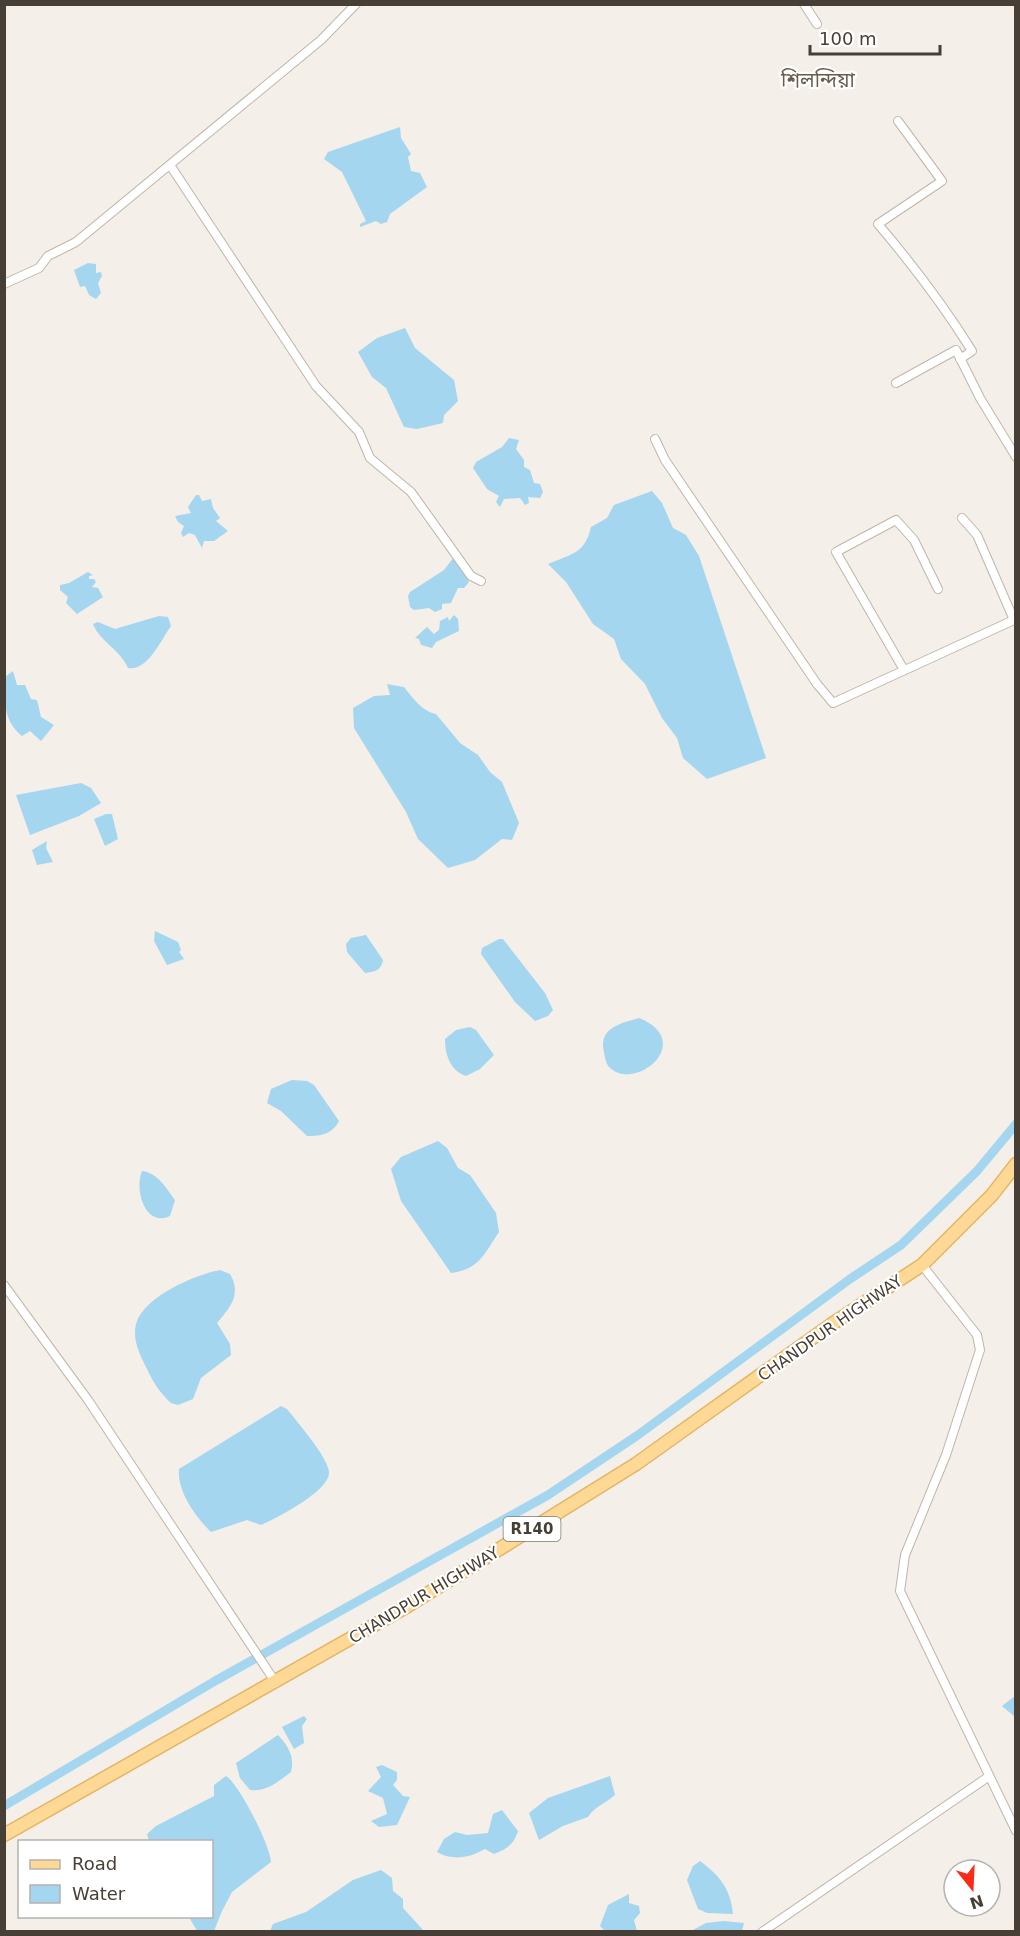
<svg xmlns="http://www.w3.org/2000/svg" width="1020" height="1936" viewBox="0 0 1020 1936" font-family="'DejaVu Sans','Noto Sans Bengali',sans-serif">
	<rect width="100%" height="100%" fill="#f4efe8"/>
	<g fill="#a4d6f0">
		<path d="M400,127L401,138L411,154L408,157L411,171L420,173L427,187L390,214L387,222L381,224L376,221L360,227V224L366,221L342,172L324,159L328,152Z"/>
		<path d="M88,263L96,264V273L101,272L102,276L98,283L101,293L96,299L89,295L85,286L80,287L74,270Z"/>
		<path d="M405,328L415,348L454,380L458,401L444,415L443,423L417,429L404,427L386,388L372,377L358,352L377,338Z"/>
		<path d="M509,438L519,440L516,449L524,460V467L530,470L534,483L540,484L543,492L540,498L528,497L529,503L525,505L520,498L504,499L500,507L496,502L499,496L487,489L473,468L476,462L502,447Z"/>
		<path d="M652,491L662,503L673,528L686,535L699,556L766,758L707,779L683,758L677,738L662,718L645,684L621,659L614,639L593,624L566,582L548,564C571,554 585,554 591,527L607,518L614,505Z"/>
		<path d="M196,495H199L202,501L211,499L213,508L220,518L216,521L228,531L214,541H204L202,548L195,535L189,533L183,537L181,533L184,526L178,522L175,516L191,513L188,507Z"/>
		<path d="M454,557L469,582L464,588H458L451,603L442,604V609L435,612L429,608L414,610L410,607L408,596L410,592L444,570Z"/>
		<path d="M88,572L93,575L89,576V579H94L96,582L92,587L98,588L103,597L77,614L66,603L68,597L60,590V585L69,583Z"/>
		<path d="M454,615L458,619L459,631L436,642L432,648L421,645L419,639L415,638L427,627L434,634L439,630L440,621L448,617L449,621Z"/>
		<path d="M159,616L168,617L171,626C161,640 147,672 128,668C120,649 100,642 93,624L98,622L115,629Z"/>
		<path d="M13,671L17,685H25L31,699L37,700L41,717L54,725L41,741L30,731L22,736C3,721 4,699 5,677Z"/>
		<path d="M387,684L404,687C413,698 421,711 436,714L460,743L478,755L490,772L502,782L519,823L512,840L502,839L475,860L448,868L418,839L406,812L354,728L353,708L374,696L390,695Z"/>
		<path d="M81,783L91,788L101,803L79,816L30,835L16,795Z"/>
		<path d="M106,814H112L118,839L105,846L94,819Z"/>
		<path d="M47,841L46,848L53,862L37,865L32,850Z"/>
		<path d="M155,931L178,942L181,950L179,952L184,959L167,965L154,941Z"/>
		<path d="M366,935L383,960C381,971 374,972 365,973L347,952L346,944L351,938Z"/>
		<path d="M499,939H503L545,993L553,1010L548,1016L535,1021L515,1002L481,954L482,948Z"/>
		<path d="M639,1018C696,1041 637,1092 610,1068C606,1064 605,1058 604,1052C598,1028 621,1023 639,1018Z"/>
		<path d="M470,1027L476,1030L494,1055L480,1069L466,1076C450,1071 445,1054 445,1039L456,1030Z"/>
		<path d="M292,1080L307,1081L314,1085L339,1121C332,1134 322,1136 307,1136L281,1111L267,1103L271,1089Z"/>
		<path d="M438,1141L447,1148L458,1168L470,1175L496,1213L499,1232C484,1254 480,1269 451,1273L401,1201L391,1169L401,1157Z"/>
		<path d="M142,1171C158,1173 166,1188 175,1200L170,1216C145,1228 134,1189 142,1171Z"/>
		<path d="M220,1270L230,1274C242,1294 230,1308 217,1323L230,1344L231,1355L201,1378L193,1399L178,1405L171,1403C160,1393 153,1382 147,1369C140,1355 132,1340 136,1324C144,1296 195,1275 220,1270Z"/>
		<path d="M281,1406L287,1409C297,1422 328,1457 329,1472C330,1491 277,1518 261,1525L247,1520L211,1532C195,1516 177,1491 179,1469Z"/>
		<path d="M1015,1696H1016L1015,1717L1002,1706Z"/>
		<path d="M304,1716L307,1719L302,1726L304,1743L294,1749L282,1727Z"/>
		<path d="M278,1735C288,1746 295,1756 291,1772C279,1781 267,1792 250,1790L240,1778L236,1763Z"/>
		<path d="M382,1765L397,1772V1780L393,1785L403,1796L410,1797L397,1825L379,1827L371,1821L387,1814L383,1798L368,1791L381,1777L376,1767Z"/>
		<path d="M226,1776C239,1784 270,1845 271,1862L232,1892L222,1911L214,1931H197L189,1917L212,1916V1842L149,1841L147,1834L156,1826L214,1796V1785Z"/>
		<path d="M610,1776L615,1795C606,1803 594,1807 588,1817L563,1826L539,1840L529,1813L548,1798Z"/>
		<path d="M502,1810L518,1831C514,1844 507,1849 494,1854L485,1849C469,1858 453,1861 437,1852L444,1839L455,1832L467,1835L488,1833L493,1814Z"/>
		<path d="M700,1861C720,1876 730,1888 733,1914L707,1913L698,1909L687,1880L693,1866Z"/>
		<path d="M381,1870L392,1878L393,1891L403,1899V1908L424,1931H270L273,1924L306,1912L353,1880Z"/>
		<path d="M629,1894V1903L639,1906L640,1913L634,1920L637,1931H605L600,1926L608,1905Z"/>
		<path d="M724,1921L744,1923L742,1931H691L706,1923Z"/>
	</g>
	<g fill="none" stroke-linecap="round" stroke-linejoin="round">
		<path stroke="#a4d6f0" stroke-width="9" d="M4,1806L215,1681L548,1495L638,1435L850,1279L901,1245L977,1171L1016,1124"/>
		<g stroke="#bfb6aa" stroke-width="10">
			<g id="minor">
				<path d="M804,4L817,24"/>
				<path d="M898,121L942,181L878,224C912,264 944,306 972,351L960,359"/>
				<path d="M170,165L316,386L359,432L370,458L411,492L471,576L481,581"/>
				<path d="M4,284L39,268L48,256L76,242L321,40L356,4"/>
				<path d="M896,383L956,350L980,398L1016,457"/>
				<path d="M655,439L665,460L817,684L833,703L1016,619"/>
				<path d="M962,518L977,535L1014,620"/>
				<path d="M904,670L836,552L896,520L914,540L938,589"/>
				<path d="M922,1265L977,1335L980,1350L946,1455L905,1555L900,1591L1016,1831"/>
				<path d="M4,1285L88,1400L276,1683"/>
				<path d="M762,1932L988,1777"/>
			</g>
		</g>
		<g stroke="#e4b566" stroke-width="15">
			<path id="primary" d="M4,1835L406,1607L636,1464L832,1324L922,1265L992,1195L1016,1164"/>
		</g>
		<use href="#minor" stroke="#fff" stroke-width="8"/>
		<use href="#primary" stroke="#fed996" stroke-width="12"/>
	</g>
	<g text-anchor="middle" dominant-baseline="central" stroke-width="4.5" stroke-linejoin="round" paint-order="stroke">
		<rect fill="#fff" stroke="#7e7972" stroke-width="1.5" x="503.5" y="1517" width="57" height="24" rx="4.5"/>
		<g font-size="15" font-weight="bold" fill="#473f36">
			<text x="532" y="1529">R140</text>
		</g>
		<g font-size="16" fill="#473f36" stroke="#fff">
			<text transform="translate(830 1328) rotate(-35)">CHANDPUR HIGHWAY</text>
			<text transform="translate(424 1595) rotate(-31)">CHANDPUR HIGHWAY</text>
		</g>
		<g font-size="20" fill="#6a5c4d" stroke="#fff">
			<text x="818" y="80">শিলন্দিয়া</text>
		</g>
	</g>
	<rect width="1020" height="1936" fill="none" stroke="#473f36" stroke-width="12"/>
	<rect x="18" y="1840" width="195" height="78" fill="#ffffff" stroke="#b5b2af" stroke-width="1.5"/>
	<rect x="30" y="1860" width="30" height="9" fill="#fed996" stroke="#b5b2af" stroke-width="1.5"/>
	<text x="72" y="1870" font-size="18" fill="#473f36">Road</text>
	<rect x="30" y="1885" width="30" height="18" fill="#a4d6f0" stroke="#b5b2af" stroke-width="1.5"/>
	<text x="72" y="1900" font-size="18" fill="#473f36">Water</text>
	<g transform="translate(972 1888) rotate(162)"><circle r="28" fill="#ffffff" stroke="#b5b2af" stroke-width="1.5"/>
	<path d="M0-4.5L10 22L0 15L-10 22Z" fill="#f92b19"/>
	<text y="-9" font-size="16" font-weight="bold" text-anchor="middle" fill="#473f36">N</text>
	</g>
	<path d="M810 45v9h130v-9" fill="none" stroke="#473f36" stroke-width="3"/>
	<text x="819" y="45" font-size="18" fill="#473f36" stroke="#ffffff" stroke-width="4.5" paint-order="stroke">100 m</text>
</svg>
